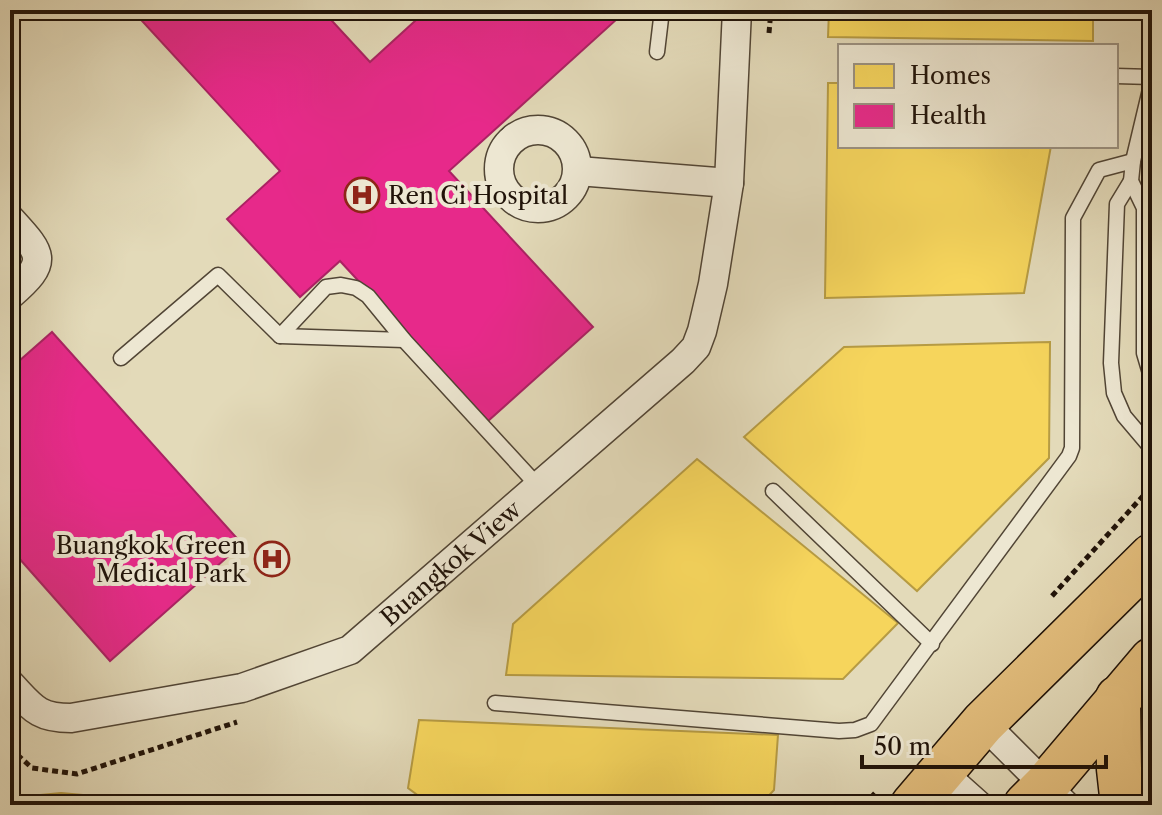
<svg xmlns="http://www.w3.org/2000/svg" width="1162" height="815" viewBox="0 0 1162 815" font-family="'Libre Caslon Text',serif">
	<rect width="100%" height="100%" fill="#e3dab9"/>
	<filter id="stains"><feTurbulence type="fractalNoise" baseFrequency=".0025" numOctaves="4"/><feColorMatrix values="0 0 0 0 .2 0 0 0 0 .09 0 0 0 0 .02 0 0 0 .5 -.17"/></filter>
	<radialGradient id="worn" r=".72"><stop offset=".6" stop-color="#630" stop-opacity="0"/><stop offset="1" stop-color="#630" stop-opacity=".3"/></radialGradient>
	<g fill="#f6d55c" stroke="#b69b43" stroke-width="2">
		<path d="M829,10H1093V41L828,37Z"/>
		<path d="M828,83H840V146H1051L1024,293L825,298Z"/>
		<path d="M1050,342L1049,458L917,591L744,437L844,347Z"/>
		<path d="M697,459L898,623L843,679L506,675L513,624Z"/>
		<path d="M419,720L778,735L774,790L760,805H431L408,788Z"/>
		<path d="M61,793L94,796L127,805H10V798Z"/>
	</g>
	<g fill="#e7298a" stroke="#ab2263" stroke-width="2">
		<path d="M132,10H322L370,62L427,10H609L617,19L449,171L593,327L488,421L340,261L300,297L227,219L280,171Z"/>
		<path d="M52,332L242,544L110,661L10,548V369Z"/>
	</g>
	<g fill="none" stroke-linecap="round" stroke-linejoin="round">
		<g stroke="#514535" stroke-width="17">
			<g id="service">
				<path d="M657,52L662,10"/>
				<path d="M1116,76L1152,77"/>
				<path d="M1152,81L1133,161L1131,181L1144,208V353L1152,380"/>
				<path d="M1131,181L1117,204L1111,363L1114,393L1124,416L1152,449"/>
				<path d="M280,336L326,287L341,285L356,288L368,296L404,340L538,486"/>
				<path d="M121,358L218,275L280,336L404,340"/>
				<path d="M773,491L932,644"/>
				<path d="M495,703L839,731L855,730L871,724L1069,456L1072,448L1073,218L1099,170L1133,161"/>
			</g>
		</g>
		<g stroke="#514535" stroke-width="31">
			<g id="minor">
				<circle cx="538" cy="169" r="39"/>
				<path d="M578,171L729,183"/>
				<path d="M10,219C42,254 50,261 10,295"/>
				<path id="s1" d="M10,684C32,707 37,718 71,718L242,688L350,650L683,361L696,347L702,331L713,284L729,183L737,10"/>
				<path d="M983,723L1065,805"/>
				<path d="M941,772L978,805"/>
			</g>
		</g>
		<g stroke="#201309" stroke-width="47">
			<g id="primary">
				<path d="M1118,698L1119,769L1123,805"/>
				<path d="M913,805L983,723L1152,556"/>
				<path d="M1026,805L1046,785L1152,660"/>
			</g>
		</g>
		<g stroke="#201309" stroke-width="5" stroke-dasharray="6 4" stroke-linecap="butt">
			<path d="M769,33L771,10"/>
			<path d="M575,199C563,221 532,216 512,213L488,185L491,154L504,131L524,120L554,121L576,141"/>
			<path d="M1052,596L1152,486"/>
			<path d="M10,748L32,768L77,774L237,722"/>
			<path d="M864,805L877,791"/>
		</g>
		<use href="#service" stroke="#ede7d2" stroke-width="14"/>
		<use href="#minor" stroke="#ede7d2" stroke-width="28"/>
		<use href="#primary" stroke="#e2bd7c" stroke-width="44"/>
	</g>
	<defs>
		<g id="hospital-ring" transform="scale(1.8)"><circle r="9.5" fill="#ede7d2" stroke="#8f2418" stroke-width="1.5"/><path d="M-5-5h3v3.5h4V-5h3V5h-3V1.5h-4V5h-3Z" fill="#8f2418"/></g>
	</defs>
	<g fill-rule="evenodd">
		<use href="#hospital-ring" x="362" y="195"/>
		<use href="#hospital-ring" x="272" y="559"/>
	</g>
	<g text-anchor="middle" dominant-baseline="central" stroke-width="8" stroke-linejoin="round" paint-order="stroke">
		<g font-size="24" fill="#201309" stroke="#ede7d2" text-anchor="start">
			<text x="388" y="195">Ren Ci Hospital</text>
			<text x="246" y="545" text-anchor="end">Buangkok Green<tspan x="246" dy="28">Medical Park</tspan></text>
		</g>
		<g font-size="24" fill="#201309" stroke="#ede7d2">
			<text stroke="none"><textPath href="#s1" startOffset="494">Buangkok View</textPath></text>
		</g>
	</g>
	<rect width="1162" height="815" fill="none" stroke="#e3dab9" stroke-width="40"/>
	<rect x="12" y="12" width="1138" height="791" fill="none" stroke="#201309" stroke-width="4"/>
	<rect x="20" y="20" width="1122" height="775" fill="none" stroke="#201309" stroke-width="2"/>
	<rect x="838" y="44" width="280" height="104" fill="#ede7d2" stroke="#9b9282" stroke-width="2"/>
	<rect x="854" y="64" width="40" height="24" fill="#f6d55c" stroke="#9b9282" stroke-width="2"/>
	<text x="910" y="84" font-size="24" fill="#201309">Homes</text>
	<rect x="854" y="104" width="40" height="24" fill="#e7298a" stroke="#9b9282" stroke-width="2"/>
	<text x="910" y="124" font-size="24" fill="#201309">Health</text>
	<path d="M862 755v12h244v-12" fill="none" stroke="#201309" stroke-width="4"/>
	<text x="874" y="755" font-size="24" fill="#201309" stroke="#ede7d2" stroke-width="6" paint-order="stroke">50 m</text>
	<rect width="100%" height="100%" filter="url(#stains)"/>
	<rect width="100%" height="100%" fill="url(#worn)"/>
</svg>
